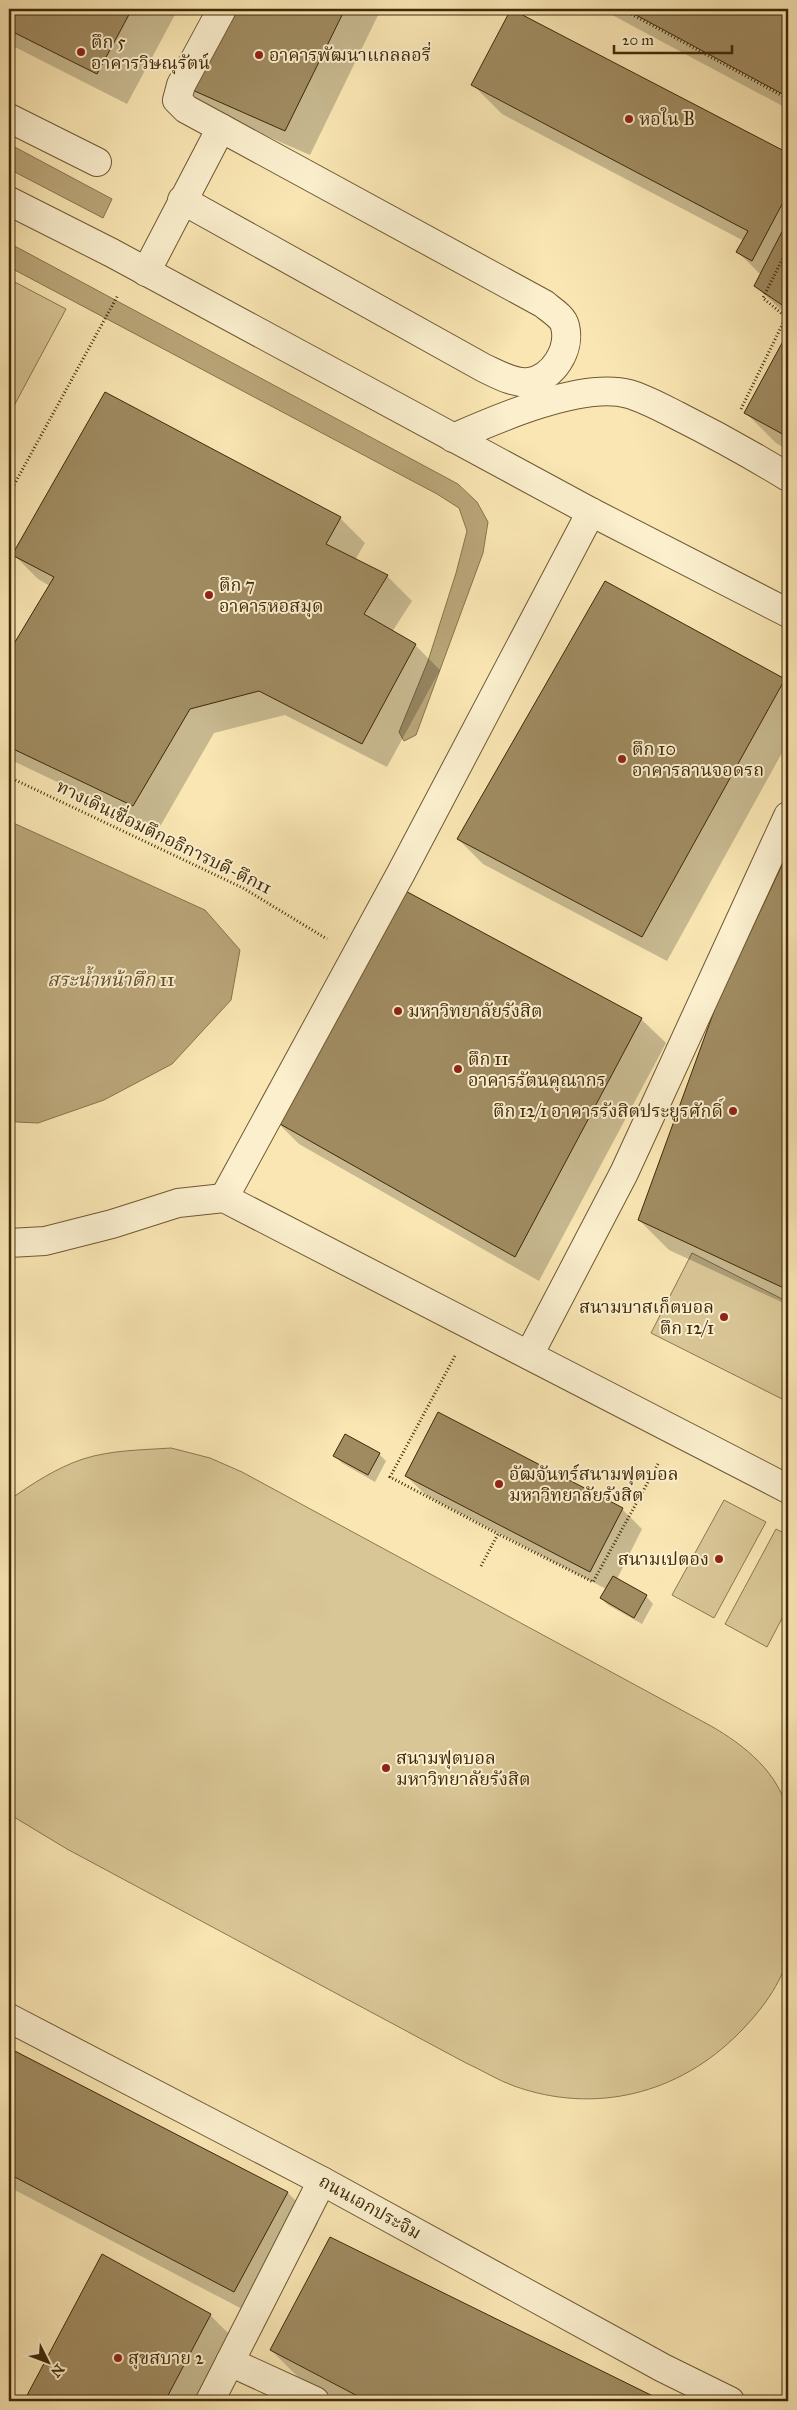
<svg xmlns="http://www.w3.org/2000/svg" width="797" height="2410" viewBox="0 0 797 2410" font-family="'IM FELL Great Primer','Noto Serif Thai',serif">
	<rect width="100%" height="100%" fill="#f9e6b3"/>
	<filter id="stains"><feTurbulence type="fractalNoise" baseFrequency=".004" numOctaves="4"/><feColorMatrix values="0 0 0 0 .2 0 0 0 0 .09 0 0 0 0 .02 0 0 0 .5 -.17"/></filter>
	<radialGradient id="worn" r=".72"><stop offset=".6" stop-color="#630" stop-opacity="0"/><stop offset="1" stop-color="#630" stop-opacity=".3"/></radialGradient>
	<g fill="#d9c696" stroke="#8c784f">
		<path d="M9,279L66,309L9,415Z"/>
		<path d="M692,1253L788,1302V1402L651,1333Z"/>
		<path d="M171,1448L210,1458L242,1472L711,1726C744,1745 780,1773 788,1814C792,1833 788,1862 788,1882C788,1904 792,1933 788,1954C783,1983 759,2013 739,2033C679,2094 595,2115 514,2086C497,2080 482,2070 466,2063L67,1849L9,1814V1500C32,1484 56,1468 83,1459C111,1450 142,1450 171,1448Z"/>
		<path d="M724,1500L766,1522L714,1618L672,1595Z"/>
		<path d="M776,1529L788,1535V1607L767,1647L725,1624Z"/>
	</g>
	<g fill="#baa679" stroke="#89744c">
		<path d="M9,144L112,199L103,218L9,169Z"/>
		<path d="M9,243L458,484L477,502L488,522L483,553L416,735L404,741L399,732L428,661L456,573L467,531L459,508L437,494L9,267Z"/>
		<path d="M9,821L205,910L240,950L231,1000L172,1064L104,1100L38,1123L17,1122L9,1119Z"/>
	</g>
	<g fill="#0003">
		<path d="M9,9H178L127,104L9,44Z"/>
		<path d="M224,9H381L310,155L207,110L183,85Z"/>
		<path d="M512,9L788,155V316L755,286L761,275L738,252L744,241L502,114L472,84Z"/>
		<path d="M601,9H788V109Z"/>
		<path d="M788,334V450L776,443L746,413Z"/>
		<path d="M340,518L365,543L355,560L387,576L412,601L392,632L415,645L440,670L387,767L285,715L214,733L158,830L9,759V654L50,586L38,579L14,555Z"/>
		<path d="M784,680L788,684V742L667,961L483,864L458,839Z"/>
		<path d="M788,855V1305L669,1250L639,1220L718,1003Z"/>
		<path d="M641,1019L666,1043L539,1281L299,1144L275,1120Z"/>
		<path d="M379,1454L386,1461L375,1482L342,1463L335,1456Z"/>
		<path d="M406,1476L622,1509L642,1529L617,1579L646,1596L653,1604L642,1624L608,1605L601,1598L606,1589L427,1496Z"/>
		<path d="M9,2049L288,2193L318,2223L265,2321L9,2187Z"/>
		<path d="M331,2238L661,2401H342L301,2380L271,2350Z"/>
		<path d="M103,2256L210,2315L240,2345L210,2401H26Z"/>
	</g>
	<g fill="#a08b61" stroke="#3f2908">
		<path d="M9,9H132L97,74L9,30Z"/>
		<path d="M222,9H345L285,131L181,85Z"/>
		<path d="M511,9L788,153V193L752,261L736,252L748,231L471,85Z"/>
		<path d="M625,9H788V97Z"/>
		<path d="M788,220V309L754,286Z"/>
		<path d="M788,332V437L744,413Z"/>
		<path d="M105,392L341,517L326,544L388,575L364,614L416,644L362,744L259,691L190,709L133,806L9,747V652L54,577L12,555Z"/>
		<path d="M605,581L785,679L642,937L457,839Z"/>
		<path d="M788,852V1290L638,1220L717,1003Z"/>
		<path d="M400,888L642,1018L515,1257L273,1120Z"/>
		<path d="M438,1412L623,1508L590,1572L405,1476Z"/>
		<path d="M345,1434L380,1453L368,1475L333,1456Z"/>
		<path d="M613,1576L647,1595L634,1618L600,1598Z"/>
		<path d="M9,2048L288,2192L234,2292L9,2174Z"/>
		<path d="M330,2237L663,2401H367L270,2350Z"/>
		<path d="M102,2254L211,2314L165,2401H24Z"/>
	</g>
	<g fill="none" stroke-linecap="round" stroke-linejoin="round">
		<g stroke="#6e5833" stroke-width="30">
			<g id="minor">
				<path d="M9,118L97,162"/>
				<path d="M182,200L484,368C497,374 514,384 529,382C553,378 571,350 565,326C563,317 551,310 544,304L221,128"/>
				<path d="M9,201L112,253L591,512L788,613"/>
				<path d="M146,272L221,128L186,109L177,100L181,85L222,9"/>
				<path d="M453,438C496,419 583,381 629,394C646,399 662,408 678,416C716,435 752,455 788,477"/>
				<path d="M224,1198L401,873L591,512"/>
				<path d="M9,1243L45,1241L112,1224L178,1203L224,1198L788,1489"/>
				<path d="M529,1355L624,1173L788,816"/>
				<path d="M9,2018L322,2181L663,2368L730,2401"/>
				<path d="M230,2362L315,2401"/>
				<path d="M210,2401L322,2181"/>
			</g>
		</g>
		<g stroke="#3f2908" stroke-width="3" stroke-dasharray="1 2.5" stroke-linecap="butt">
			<path d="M622,9L788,99"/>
			<path d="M741,409L786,317L763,298L788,248"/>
			<path d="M9,494L118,295"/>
			<path d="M9,777L243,888L327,939"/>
			<path d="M455,1356L390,1477L498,1534"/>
			<path d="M481,1566L498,1534L593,1582L659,1462"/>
		</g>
		<use href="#minor" stroke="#fbefce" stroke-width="28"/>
	</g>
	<g fill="#8f2418" stroke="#fbefce" stroke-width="2">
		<circle cx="81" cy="52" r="5"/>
		<circle cx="259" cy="55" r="5"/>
		<circle cx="629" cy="119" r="5"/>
		<circle cx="209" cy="595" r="5"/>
		<circle cx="622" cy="759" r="5"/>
		<circle cx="398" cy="1011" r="5"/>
		<circle cx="458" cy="1069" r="5"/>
		<circle cx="733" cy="1111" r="5"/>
		<circle cx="724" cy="1317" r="5"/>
		<circle cx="499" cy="1484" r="5"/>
		<circle cx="719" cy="1559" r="5"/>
		<circle cx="386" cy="1768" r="5"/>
		<circle cx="118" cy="2358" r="5"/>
	</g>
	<g text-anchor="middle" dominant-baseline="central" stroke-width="4" stroke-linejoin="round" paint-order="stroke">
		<g font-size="18" fill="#3f2908" stroke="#fbefce" text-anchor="start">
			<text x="91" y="42">ตึก 5<tspan x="91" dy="21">อาคารวิษณุรัตน์</tspan></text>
			<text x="269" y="55">อาคารพัฒนาแกลลอรี่</text>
			<text x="639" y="119">หอใน B</text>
			<text x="219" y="585">ตึก 7<tspan x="219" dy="21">อาคารหอสมุด</tspan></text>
			<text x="632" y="749">ตึก 10<tspan x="632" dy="21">อาคารลานจอดรถ</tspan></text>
			<text x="408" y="1011">มหาวิทยาลัยรังสิต</text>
			<text x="468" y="1059">ตึก 11<tspan x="468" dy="21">อาคารรัตนคุณากร</tspan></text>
			<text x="723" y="1111" text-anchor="end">ตึก 12/1 อาคารรังสิตประยูรศักดิ์</text>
			<text x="714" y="1307" text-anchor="end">สนามบาสเก็ตบอล<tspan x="714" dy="21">ตึก 12/1</tspan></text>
			<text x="509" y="1474">อัฒจันทร์สนามฟุตบอล<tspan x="509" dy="21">มหาวิทยาลัยรังสิต</tspan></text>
			<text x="709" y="1559" text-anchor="end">สนามเปตอง</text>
			<text x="396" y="1758">สนามฟุตบอล<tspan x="396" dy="21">มหาวิทยาลัยรังสิต</tspan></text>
			<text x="128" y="2358">สุขสบาย 2</text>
		</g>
		<g font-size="18" fill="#3f2908" stroke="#fbefce">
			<text transform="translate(164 837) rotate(26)">ทางเดินเชื่อมตึกอธิการบดี-ตึก11</text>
			<text transform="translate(370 2207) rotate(29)">ถนนเอกประจิม</text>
		</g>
		<g font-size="19" font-style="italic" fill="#644e2a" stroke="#fbefce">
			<text x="111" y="979">สระน้ำหน้าตึก 11</text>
		</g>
	</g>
	<rect width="797" height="2410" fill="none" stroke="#f9e6b3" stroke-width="30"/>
	<rect x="10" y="10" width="777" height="2390" fill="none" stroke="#3f2908" stroke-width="2.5"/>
	<rect x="15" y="15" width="767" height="2380" fill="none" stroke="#3f2908"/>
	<g transform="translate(48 2362) rotate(132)" stroke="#fbefce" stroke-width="4" paint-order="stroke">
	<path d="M0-4L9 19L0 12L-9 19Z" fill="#3f2908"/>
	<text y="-8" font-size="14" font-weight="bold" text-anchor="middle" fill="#3f2908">N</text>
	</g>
	<path d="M614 45v8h118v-8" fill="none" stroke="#3f2908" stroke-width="2.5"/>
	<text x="622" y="45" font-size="15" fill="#3f2908" stroke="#fbefce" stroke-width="4" paint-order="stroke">20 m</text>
	<rect width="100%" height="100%" filter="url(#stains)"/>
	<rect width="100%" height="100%" fill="url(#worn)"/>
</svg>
